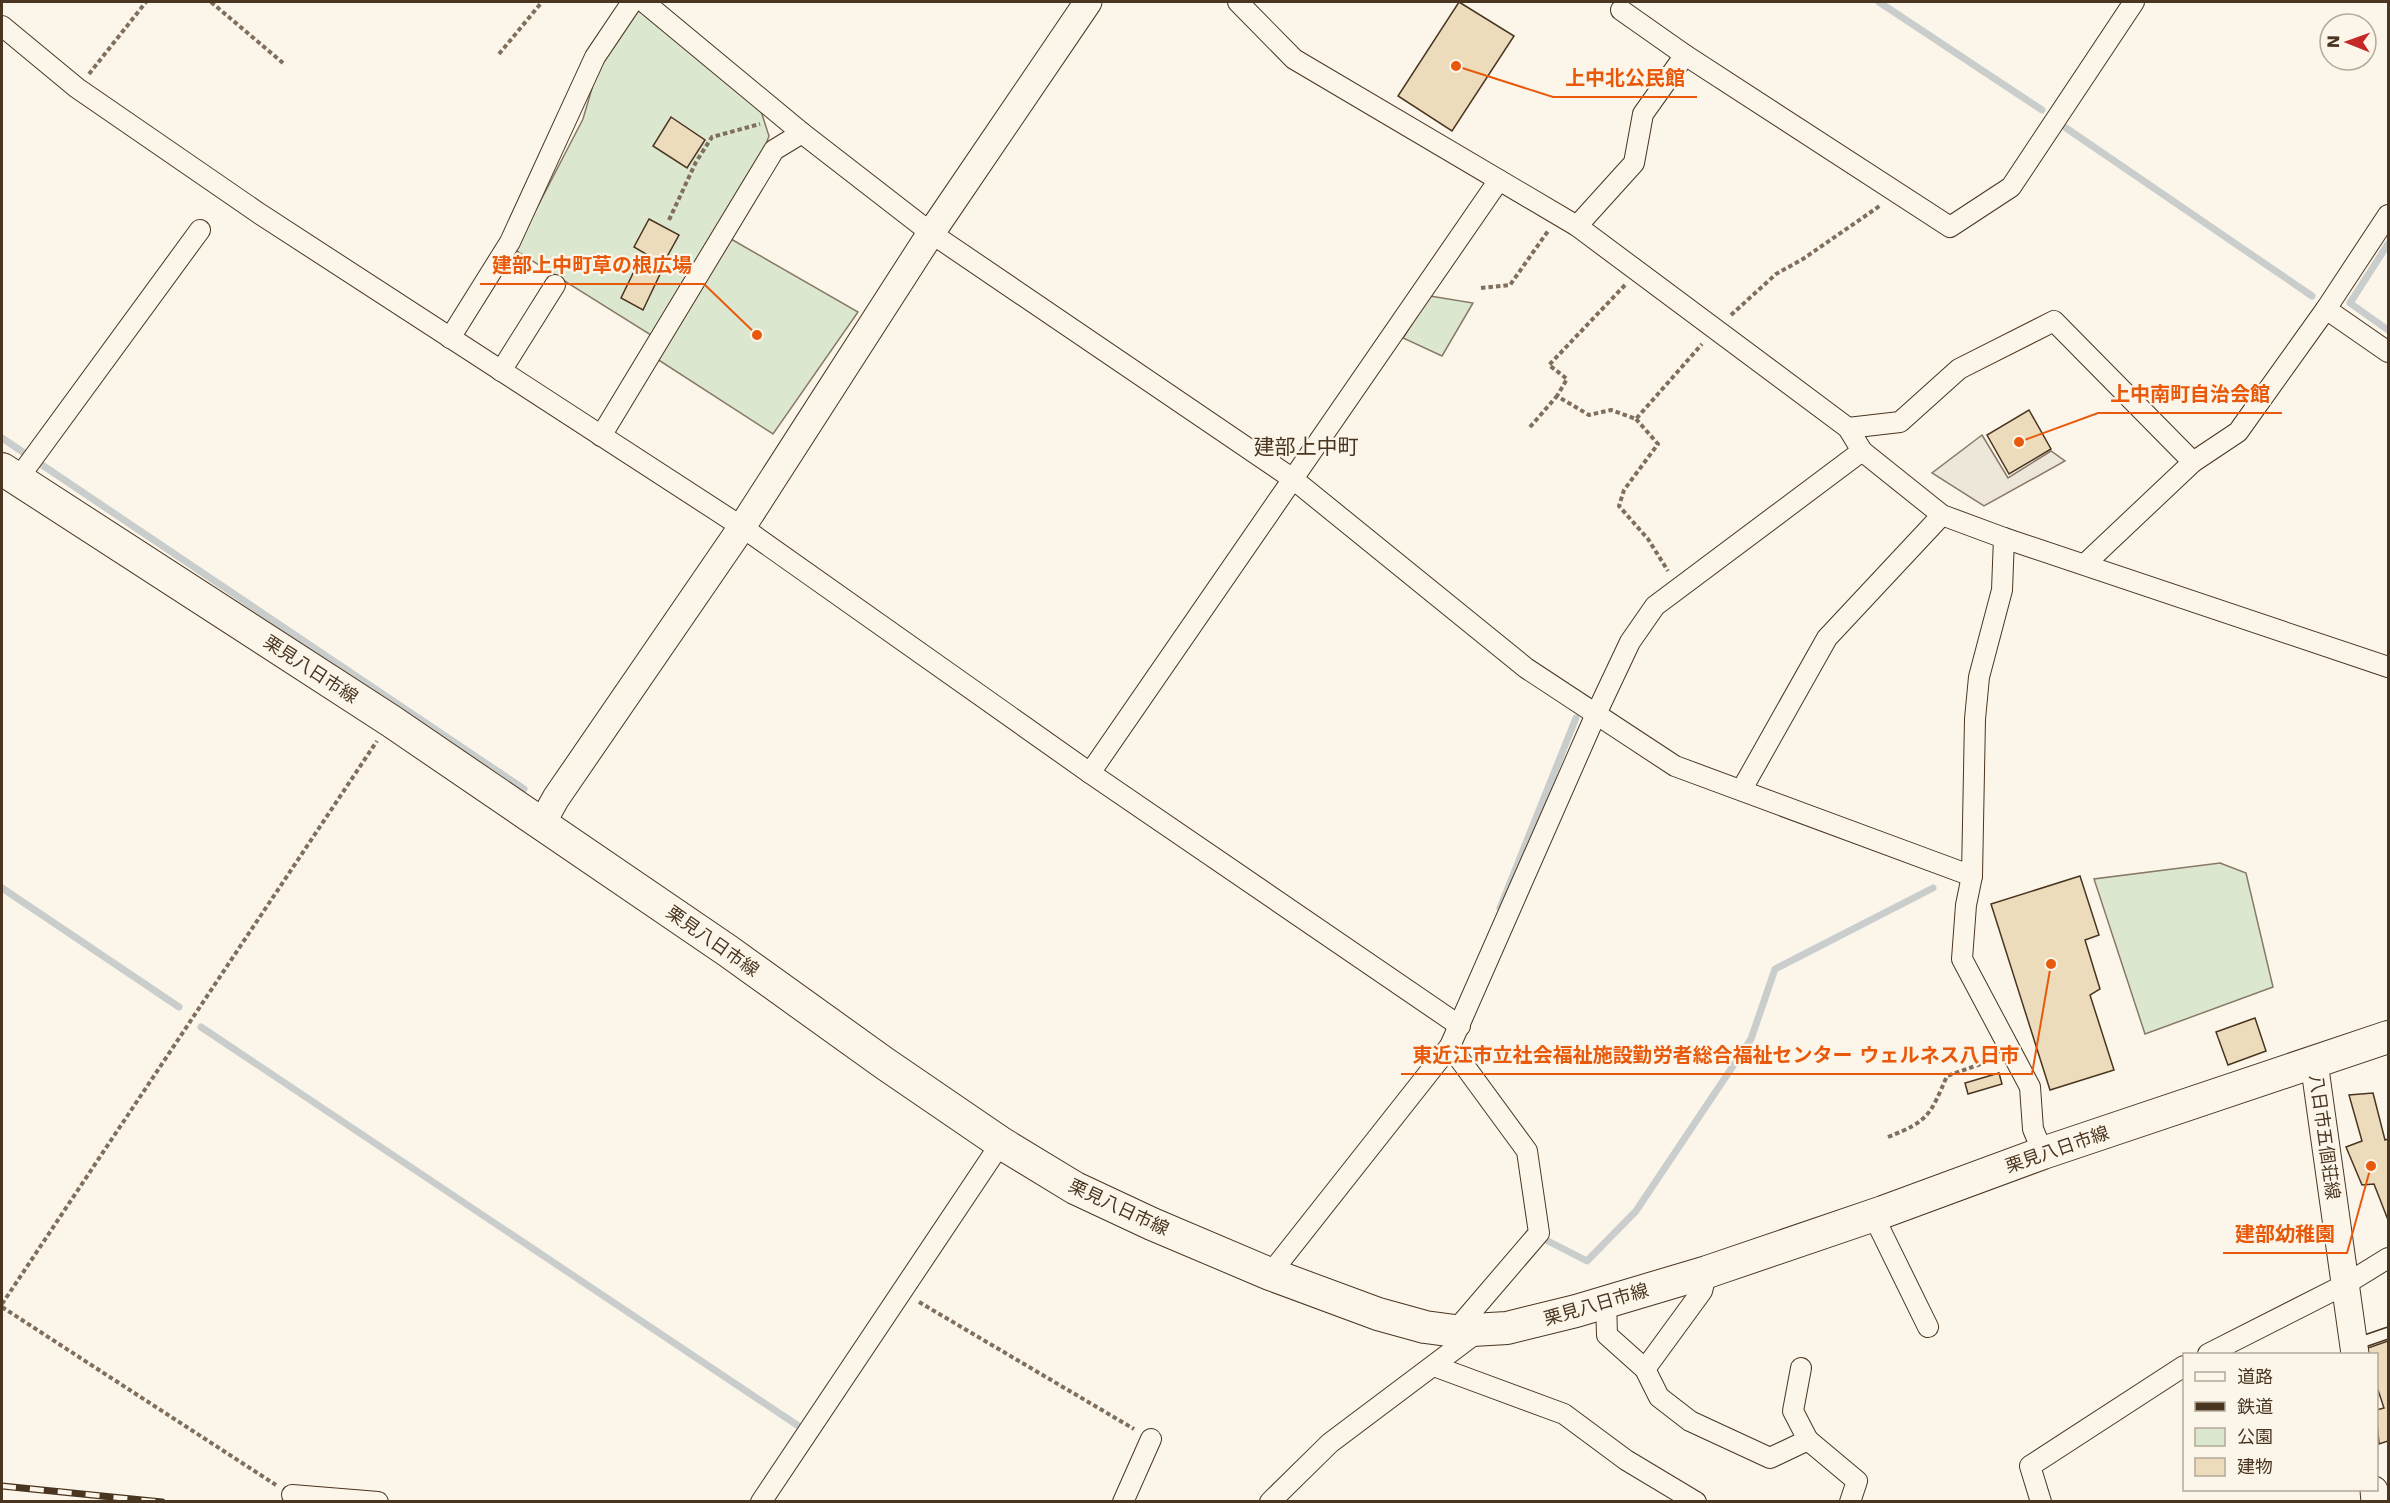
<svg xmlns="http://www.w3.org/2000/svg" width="2390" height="1503" viewBox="0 0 2390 1503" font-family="'DejaVu Sans','Noto Sans JP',sans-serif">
	<rect width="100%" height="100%" fill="#fbf6e9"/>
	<g fill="#dce7d0" stroke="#887966" stroke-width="1.5">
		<path d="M638,7L759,105L769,136L760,160L654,337L515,250L583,119L600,61Z"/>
		<path d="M731,239L858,312L773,434L657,359Z"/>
		<path d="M1430,296L1473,303L1442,356L1403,338Z"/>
		<path d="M2220,863L2246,873L2273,987L2145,1034L2094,879Z"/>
	</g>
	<path fill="#ede7d9" stroke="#887966" stroke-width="1.5" d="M1982,435L2008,478L2051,451L2065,461L1984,506L1932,473Z"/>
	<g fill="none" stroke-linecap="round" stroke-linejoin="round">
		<g stroke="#c9cecd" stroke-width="7">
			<path d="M1879,2L2042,110"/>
			<path d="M2066,128L2312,296"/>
			<path d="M2388,244L2350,303L2388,330"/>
			<path d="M2,438L524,789"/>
			<path d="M2,888L179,1007"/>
			<path d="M1500,908L1576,718"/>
			<path d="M201,1027L803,1429"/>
			<path d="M1544,1239L1587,1261L1636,1211L1751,1039L1775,969L1933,888"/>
		</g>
	</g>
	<g fill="#ecdcbc" stroke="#4a3520" stroke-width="1.5">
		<path d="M1459,2L1514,36L1452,131L1398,96Z"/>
		<path d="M671,117L705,140L687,168L653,146Z"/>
		<path d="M649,219L679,235L663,264L634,247Z"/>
		<path d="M640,259L662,270L643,310L621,298Z"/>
		<path d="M2029,410L2051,449L2009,474L1987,435Z"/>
		<path d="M2080,876L2099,935L2085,940L2100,989L2090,995L2114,1070L2050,1090L1991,904Z"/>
		<path d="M2255,1018L2266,1051L2228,1065L2216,1032Z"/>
		<path d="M1999,1073L2002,1084L1968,1094L1965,1083Z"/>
		<path d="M2373,1093L2385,1140L2388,1139V1220L2374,1184L2362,1185L2346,1147L2362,1141L2349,1095Z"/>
		<path d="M2388,1341V1441L2379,1444L2376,1410L2384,1408L2376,1384V1354H2367L2365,1349Z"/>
	</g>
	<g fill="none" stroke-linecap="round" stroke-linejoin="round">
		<g stroke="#4a3520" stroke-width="13">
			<path id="lane" d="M2353,1345L2388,1333"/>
		</g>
		<g stroke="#4a3520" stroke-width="22">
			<g id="street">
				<path d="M644,2L802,133L931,233L1293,479L1526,668L1675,766L1972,876"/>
				<path d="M1238,2L1294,59L1577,226L1848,428L1862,451L1942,515L2004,538L2388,667"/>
				<path d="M1621,10L1685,55L1950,227L2011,187L2134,2"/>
				<path d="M2,26L77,88L260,214L742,527L1090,773L1460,1026"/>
				<path d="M1577,226L1634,163L1643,114L1685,55"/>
				<path d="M2326,309L2388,352"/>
				<path d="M450,338L510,242L595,57L632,2"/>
				<path d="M501,371L555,285"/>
				<path d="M1848,428L1900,422L1959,369L2054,321L2193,462"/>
				<path d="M601,436L774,150L802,133"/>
				<path d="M17,480L200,230"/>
				<path d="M2004,538L2002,590L1979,677L1975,719L1972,876L1966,905L1962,959L2030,1087L2033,1129L2043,1153"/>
				<path d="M2085,564L2193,462L2238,432L2326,309L2388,215"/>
				<path d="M1090,773L1499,180"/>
				<path d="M1742,789L1827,638L1942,515"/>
				<path d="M1450,1046L1527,1151L1539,1233L1455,1331"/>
				<path d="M1873,1215L1928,1327"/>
				<path d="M1270,1274L1450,1046L1596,714L1630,642L1655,606L1862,451"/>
				<path d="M1606,1301L1607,1335L1645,1369L1659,1397L1690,1421L1770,1458L1808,1440L1857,1481L1850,1502"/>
				<path d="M2208,1354L2346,1284L2388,1258"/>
				<path d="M1434,1366L1564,1414L1626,1460L1696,1502"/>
				<path d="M1801,1368L1793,1411L1808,1440"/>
				<path d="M1645,1369L1702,1291L1707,1272"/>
				<path d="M292,1495L378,1502"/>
				<path d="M761,1502L1001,1143"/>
				<path d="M1123,1502L1151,1439"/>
				<path d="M1270,1502L1330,1443L1479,1331"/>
				<path d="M2041,1502L2030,1466L2184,1366"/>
			</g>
		</g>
		<g stroke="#4a3520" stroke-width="29">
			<g id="secondary">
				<path d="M542,823L556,798L742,527L931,233L1088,2"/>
				<path d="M2314,1062L2355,1354"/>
				<path d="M2374,1490L2375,1502"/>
			</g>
		</g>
		<g stroke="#4a3520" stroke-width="34">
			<path id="primary" d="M2,469L391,721L728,951L884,1063L1001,1143L1075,1188L1152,1224L1270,1274L1378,1314L1425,1327L1455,1331L1507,1328L1576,1311L1707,1272L1883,1212L2043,1153L2388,1037"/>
		</g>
		<g stroke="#7f6f5c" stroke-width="4" stroke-dasharray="4.5 3" stroke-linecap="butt">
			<path d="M211,2L283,63"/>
			<path d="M499,54L542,2"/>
			<path d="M89,74L146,2"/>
			<path d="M669,220L696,162L712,137L760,124"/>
			<path d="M1625,285L1549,365L1567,379L1557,396L1589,415L1611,410L1636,419L1702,344"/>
			<path d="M1481,288L1510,285L1548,231"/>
			<path d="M1731,315L1776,274L1803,259L1881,205"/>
			<path d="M1636,419L1658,444L1624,490L1619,506L1648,539L1668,571"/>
			<path d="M1530,427L1557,396"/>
			<path d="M1888,1137C1929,1121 1930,1115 1947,1076L1995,1059"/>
			<path d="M919,1302L1134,1429"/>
			<path d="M2,1304L377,741"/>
			<path d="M2,1307L276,1485"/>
		</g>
		<use href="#lane" stroke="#fbf6e9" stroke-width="10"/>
		<use href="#street" stroke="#fbf6e9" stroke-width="20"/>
		<use href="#secondary" stroke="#fbf6e9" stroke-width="27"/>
		<use href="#primary" stroke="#fbf6e9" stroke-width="32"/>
		<g stroke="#4a3520" stroke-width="7">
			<path id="rail" d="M2,1486L162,1502"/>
		</g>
		<use href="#rail" stroke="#fbf6e9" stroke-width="4.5" stroke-dasharray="14" stroke-linecap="butt"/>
	</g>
	<g text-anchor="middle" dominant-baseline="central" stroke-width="4.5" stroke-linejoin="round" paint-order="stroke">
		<g font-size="18" fill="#4a3520" stroke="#fbf6e9">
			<text transform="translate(311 669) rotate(33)">栗見八日市線</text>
			<text transform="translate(713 941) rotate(35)">栗見八日市線</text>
			<text transform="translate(2325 1137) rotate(82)">八日市五個荘線</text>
			<text transform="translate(2057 1149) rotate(-19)">栗見八日市線</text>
			<text transform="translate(1119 1207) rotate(25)">栗見八日市線</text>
			<text transform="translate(1596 1304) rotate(-16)">栗見八日市線</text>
		</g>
		<g font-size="21" fill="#4a3520" stroke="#fbf6e9">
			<text x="1306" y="447">建部上中町</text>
		</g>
	</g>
	<path fill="none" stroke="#e8590c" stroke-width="2" d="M1456 66L1553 97H1697M757 335L704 284H480M2019 442L2098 413H2282M2051 964L2032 1074H1401M2371 1166L2347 1253H2223"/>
	<g fill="#e8590c" stroke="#fbf6e9" stroke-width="2">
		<circle cx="1456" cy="66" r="6"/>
		<circle cx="757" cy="335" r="6"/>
		<circle cx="2019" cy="442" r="6"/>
		<circle cx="2051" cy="964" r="6"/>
		<circle cx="2371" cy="1166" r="6"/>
	</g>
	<g font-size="20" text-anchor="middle" font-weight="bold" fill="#e8590c" stroke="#fbf6e9" stroke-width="4.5" stroke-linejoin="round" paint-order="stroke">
		<text x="1625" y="85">上中北公民館</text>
		<text x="592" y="272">建部上中町草の根広場</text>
		<text x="2190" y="401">上中南町自治会館</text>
		<text x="1716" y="1062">東近江市立社会福祉施設勤労者総合福祉センター ウェルネス八日市</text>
		<text x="2285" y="1241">建部幼稚園</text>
	</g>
	<rect width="2390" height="1503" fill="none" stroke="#4a3520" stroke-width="6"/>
	<rect x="2183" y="1353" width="195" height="138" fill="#fbf6e9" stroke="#b4a999" stroke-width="1.5"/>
	<rect x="2195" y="1372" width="30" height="9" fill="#fbf6e9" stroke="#b4a999" stroke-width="1.5"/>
	<text x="2237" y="1383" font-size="18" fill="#4a3520">道路</text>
	<rect x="2195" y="1402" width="30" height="9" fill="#4a3520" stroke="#b4a999" stroke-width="1.5"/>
	<text x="2237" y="1413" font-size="18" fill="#4a3520">鉄道</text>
	<rect x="2195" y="1428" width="30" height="18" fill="#dce7d0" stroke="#b4a999" stroke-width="1.5"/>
	<text x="2237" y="1443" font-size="18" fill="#4a3520">公園</text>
	<rect x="2195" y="1458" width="30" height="18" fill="#ecdcbc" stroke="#b4a999" stroke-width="1.5"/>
	<text x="2237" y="1473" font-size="18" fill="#4a3520">建物</text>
	<g transform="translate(2348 42) rotate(271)"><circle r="28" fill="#fbf6e9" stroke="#b4a999" stroke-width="1.5"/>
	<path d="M0-4.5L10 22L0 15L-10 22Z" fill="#c62828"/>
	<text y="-9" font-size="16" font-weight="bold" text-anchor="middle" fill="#4a3520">N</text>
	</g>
</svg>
